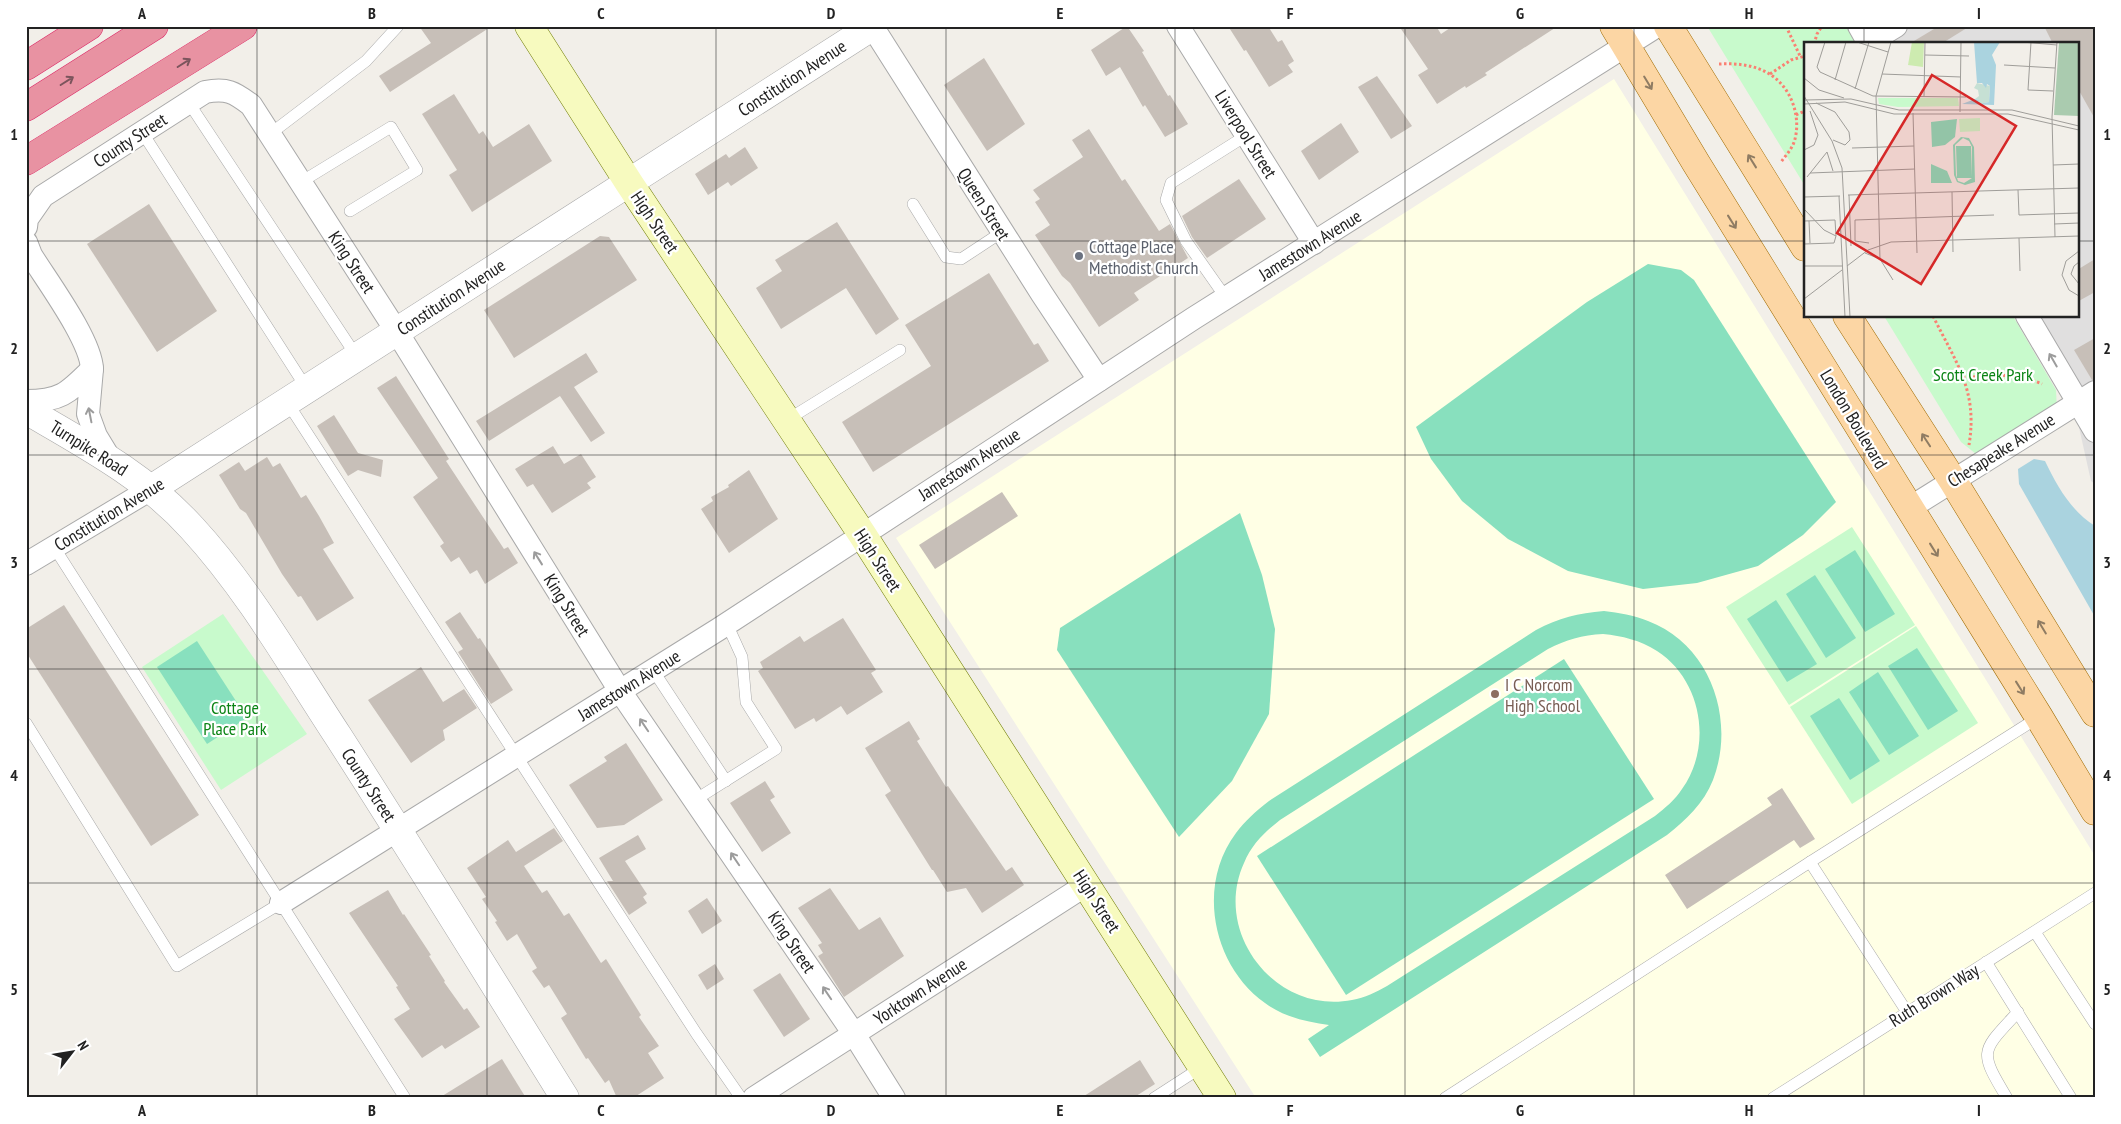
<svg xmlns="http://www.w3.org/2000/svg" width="2121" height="1124" viewBox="0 0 2121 1124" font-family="'PT Sans Narrow',sans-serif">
	<rect width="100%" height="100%" fill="#f2efe9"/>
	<path fill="#e0dfdf" d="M1850,26H2095V484L2091,481L2076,414L2019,316H2077V44H1861Z"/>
	<path fill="#ffffe5" d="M1614,79L2095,856V1098H1256L896,538Z"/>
	<g fill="#c8facc">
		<path d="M1707,26H1846L1856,44H1805V186Z"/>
		<path d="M1884,316H2013L2056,390L2057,410L1976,454L1961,442Z"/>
		<path d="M1852,527L1915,625L1789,705L1726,607Z"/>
		<path d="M223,614L307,734L221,790L142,667Z"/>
		<path d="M1916,626L1978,723L1852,804L1790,707Z"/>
	</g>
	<g fill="#88e0be" fill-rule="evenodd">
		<path d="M1648,264L1681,270L1694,280L1836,502L1803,535L1758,566L1697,583L1643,589L1568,571L1508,539L1462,501L1431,459L1416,427L1587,302Z"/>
		<path d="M1240,513L1262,575L1275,629L1269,714L1232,781L1179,837L1057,650L1060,628Z"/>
		<path d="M1855,550L1895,614L1865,632L1825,569Z"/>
		<path d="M1815,575L1856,638L1826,658L1786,594Z"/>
		<path d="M1776,600L1817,664L1787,682L1747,619Z"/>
		<path d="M1604,611C1619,613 1634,615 1648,621C1711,645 1736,720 1713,780C1704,803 1686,820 1667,835L1320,1057L1308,1039L1329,1025C1307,1022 1284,1017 1265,1003C1213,966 1196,886 1236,833C1245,821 1256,811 1269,801L1536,630C1559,618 1578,613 1604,611ZM1603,634C1622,636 1640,640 1657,651C1702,680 1713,746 1682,789C1675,800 1665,808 1655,816L1387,986C1376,992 1365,998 1352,1000C1276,1015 1212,933 1244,863C1252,844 1265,832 1280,820L1548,649C1566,640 1582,635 1603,634Z"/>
		<path d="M197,641L247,718L207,744L157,667Z"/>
		<path d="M1917,648L1958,711L1928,730L1888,666Z"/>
		<path d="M1564,659L1654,799L1346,995L1257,856Z"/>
		<path d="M1878,672L1919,736L1889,755L1849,692Z"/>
		<path d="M1839,698L1880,761L1850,780L1810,716Z"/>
	</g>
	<path fill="#aad3df" d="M2034,459L2045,461C2057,486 2071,511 2095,526V617L2019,484L2018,469Z"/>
	<g fill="#c7bfb8">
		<path d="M419,26H492L390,92L379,76L431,43Z"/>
		<path d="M1127,26L1144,51L1142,52L1168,96L1170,95L1188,124L1165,137L1145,105L1143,107L1120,67L1106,76L1091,50Z"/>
		<path d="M1228,26H1268L1278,42L1282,40L1294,61L1288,65L1293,72L1269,87L1246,50L1244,51Z"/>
		<path d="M1399,26H1436L1441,34L1453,26H1558L1485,73L1487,75L1466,88L1465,86L1437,104L1418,75L1428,69Z"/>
		<path d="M1939,26H1970L1941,44H1909Z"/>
		<path d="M2044,26H2095V119L2077,87V44H2053Z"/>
		<path d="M984,58L1025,124L987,151L944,85Z"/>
		<path d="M1377,76L1412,126L1391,139L1358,87Z"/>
		<path d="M454,94L479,134L483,131L493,147L529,124L552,161L472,212L449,175L457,170L422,114Z"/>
		<path d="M1341,123L1359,152L1319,180L1301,151Z"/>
		<path d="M1089,129L1122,181L1125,179L1159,231L1170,224L1188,258L1134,293L1139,300L1099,327L1070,283L1062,276L1035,235L1050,225L1035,202L1040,199L1033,190L1083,157L1072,140Z"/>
		<path d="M745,147L758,168L731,186L728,182L708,195L695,174L726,154L729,158Z"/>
		<path d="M1239,179L1266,219L1207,258L1192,237L1182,216Z"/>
		<path d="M149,204L217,311L157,352L87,244Z"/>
		<path d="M837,222L899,319L876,335L846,288L781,329L756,288L782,271L775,260Z"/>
		<path d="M600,236L609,237L637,280L514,358L484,310Z"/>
		<path d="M2095,259V292L2077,302V270Z"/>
		<path d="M989,273L1034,345L1038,343L1049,361L873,472L842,422L931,366L905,325Z"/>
		<path d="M2095,338V379L2092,380L2074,350Z"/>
		<path d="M586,353L598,372L574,387L605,433L591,442L560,396L489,441L476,421Z"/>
		<path d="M396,376L449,459L446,461L504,549L508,547L518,563L485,584L477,570L470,574L459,557L451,562L440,546L444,543L413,497L438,478L377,388Z"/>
		<path d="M334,415L358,453L383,460L381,477L358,470L348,476L317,426Z"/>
		<path d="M553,446L564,464L581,454L596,477L587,483L591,488L552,513L533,484L527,487L515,469Z"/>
		<path d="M267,457L273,467L280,463L301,498L306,495L319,516L334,543L323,549L354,598L317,621L301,596L298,597L282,574L246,513L240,509L219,475L239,462L245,471Z"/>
		<path d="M749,470L778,519L729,553L701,509L713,501L711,497L729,487L728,485Z"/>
		<path d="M1002,492L1018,516L935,569L919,545Z"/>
		<path d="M64,605L199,815L151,846L26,652V629Z"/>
		<path d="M460,612L478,639L480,638L513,690L491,704L458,652L463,649L445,622Z"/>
		<path d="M843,618L876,670L871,673L883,692L847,715L841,706L816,722L814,718L795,729L758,671L763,668L760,662L800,636L804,642Z"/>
		<path d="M421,667L443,702L464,689L477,708L443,730L445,740L411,763L368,700Z"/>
		<path d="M909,721L920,739L917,741L946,787L948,786L1006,871L1012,867L1024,885L982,913L966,888L947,892L933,870H932L885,795L891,791L865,748Z"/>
		<path d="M626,743L663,800L624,825L597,828L569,785L607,761L604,757Z"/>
		<path d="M765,781L775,797L770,800L791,833L762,852L730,803Z"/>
		<path d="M1782,788L1815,839L1800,848L1794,840L1687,909L1665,875L1772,805L1767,798Z"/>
		<path d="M554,828L563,841L524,866L542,893L547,890L564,916L569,913L601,963L606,959L641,1015L639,1017L659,1046L648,1053L664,1078L633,1098H617L609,1080L605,1083L588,1058L586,1059L561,1018L567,1014L549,985L544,988L532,971L537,968L517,934L507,941L495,922L497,921L482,899L486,897L467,868L508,840L516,852Z"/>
		<path d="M638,835L646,849L625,861L647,894L643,897L647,903L629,915L607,881H613L599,858Z"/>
		<path d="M830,888L859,930L880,917L904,956L844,997L818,956L823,953L818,945L822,943L798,908Z"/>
		<path d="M388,890L403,915L404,914L431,955L429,956L445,981L444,982L464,1010L467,1008L480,1027L445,1049L442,1045L422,1058L394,1019L410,1009L396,987L398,986L349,913Z"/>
		<path d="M707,898L722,921L702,934L688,911Z"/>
		<path d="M715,964L724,979L707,990L698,975Z"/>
		<path d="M780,973L810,1019L784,1037L753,990Z"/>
		<path d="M502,1059L526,1098H439Z"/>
		<path d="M1140,1060L1155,1084L1133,1098H1081Z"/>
	</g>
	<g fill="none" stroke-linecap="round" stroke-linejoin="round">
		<g stroke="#a9a9a9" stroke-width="12">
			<g id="service">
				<path d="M189,103L357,357"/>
				<path d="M142,132L307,389"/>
				<path d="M270,134L366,61L398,26"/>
				<path d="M301,182L391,127L417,170L350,211"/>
				<path d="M913,204L946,257L961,259L1002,232"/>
				<path d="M1226,298L1186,241L1166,200L1171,183L1247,135"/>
				<path d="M287,402L696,1033L741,1098"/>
				<path d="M787,420L900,350"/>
				<path d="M54,547L405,1098"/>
				<path d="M653,670L726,781"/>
				<path d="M26,723L177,966L281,903"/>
				<path d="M695,800L776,749L746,702L742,657L727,624"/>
				<path d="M1810,862L1907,1012"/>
				<path d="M2035,932L2095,1024"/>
				<path d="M1986,962L2071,1098"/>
				<path d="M1154,1098L1202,1067"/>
				<path d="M1445,1098L1810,862L2039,717"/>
				<path d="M1773,1098L2095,893"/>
				<path d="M2007,1098C1978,1050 1981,1052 2018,1012"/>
			</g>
		</g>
		<g stroke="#a9a9a9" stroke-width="24">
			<g id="minor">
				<path d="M872,26L1042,294L1099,380"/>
				<path d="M1178,26L1314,243"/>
				<path d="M1859,26L1869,44"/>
				<path d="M1868,43L1896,26"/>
				<path d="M26,227L27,219L43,196L205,92C227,88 234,92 251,105L397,332L620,691L854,1034L894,1098"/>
				<path d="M26,242L31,255C47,281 91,340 92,369"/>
				<path d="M2027,316L2095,431"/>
				<path d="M26,401C61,401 68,393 92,369L88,414L96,436L110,459"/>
				<path d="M1908,509L2095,392"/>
				<path d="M26,564L151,489"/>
				<path d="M281,903L719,629L1194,318L1657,26"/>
				<path d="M754,1098L1086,885"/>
			</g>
		</g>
		<g stroke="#a9a9a9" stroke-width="29">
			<g id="tertiary">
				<path d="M26,410C86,445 145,476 192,528C249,590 292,666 338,736C415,856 490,977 565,1098"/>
				<path d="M151,489L873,26"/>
			</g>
		</g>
		<g stroke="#707d05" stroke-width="29">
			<path id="secondary" d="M529,26L629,183L862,534L1222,1098"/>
		</g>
		<g stroke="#a06b00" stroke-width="29">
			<g id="primary">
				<path d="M1614,26L1696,163L2039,717L2095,811"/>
				<path d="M1668,26L1805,247"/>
				<path d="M1847,316L1953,481L2095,713"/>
			</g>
		</g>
		<g stroke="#dc2a67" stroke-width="29">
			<g id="motorway">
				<path d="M26,66L89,26"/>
				<path d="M26,107L154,26"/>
				<path d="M26,161L243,26"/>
			</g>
		</g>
		<g stroke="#fa8072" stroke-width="3" stroke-dasharray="2.5 2.5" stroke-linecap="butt">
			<path d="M1786,26L1800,56"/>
			<path d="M1814,44L1817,34L1822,26"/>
			<path d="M1719,64C1737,63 1756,65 1771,75C1791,88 1801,116 1795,139C1793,148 1786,155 1781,162"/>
			<path d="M1770,74L1791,60L1805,56"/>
			<path d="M1796,115L1805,111"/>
			<path d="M1933,316C1956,363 1978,390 1969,445"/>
			<path d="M1963,378C1991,375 2015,372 2042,384"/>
		</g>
		<use href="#service" stroke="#fff" stroke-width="11"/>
		<use href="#minor" stroke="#fff" stroke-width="22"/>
		<use href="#tertiary" stroke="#fff" stroke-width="28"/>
		<use href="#secondary" stroke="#f7fabf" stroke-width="28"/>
		<use href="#primary" stroke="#fcd6a4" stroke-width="28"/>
		<use href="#motorway" stroke="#e892a2" stroke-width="28"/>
	</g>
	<defs><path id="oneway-shaft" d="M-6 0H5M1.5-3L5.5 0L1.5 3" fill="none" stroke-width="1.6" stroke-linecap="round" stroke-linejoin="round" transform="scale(1.25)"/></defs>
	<g stroke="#7b545c">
		<use href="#oneway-shaft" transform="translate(184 63) rotate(-32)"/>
		<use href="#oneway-shaft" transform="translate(67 81) rotate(-32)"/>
	</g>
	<g stroke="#8f7c63">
		<use href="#oneway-shaft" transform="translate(1648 83) rotate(59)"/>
		<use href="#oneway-shaft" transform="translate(1752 161) rotate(-122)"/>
		<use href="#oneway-shaft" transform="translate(1732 222) rotate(58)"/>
		<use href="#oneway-shaft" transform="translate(1926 440) rotate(-123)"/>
		<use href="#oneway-shaft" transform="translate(1934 550) rotate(58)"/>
		<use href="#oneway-shaft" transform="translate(2042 627) rotate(-121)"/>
		<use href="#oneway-shaft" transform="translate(2020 688) rotate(58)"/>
	</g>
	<g stroke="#9c9c9c">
		<use href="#oneway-shaft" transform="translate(2053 360) rotate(-120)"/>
		<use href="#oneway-shaft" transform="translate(90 415) rotate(-101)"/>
		<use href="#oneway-shaft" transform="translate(538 558) rotate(-122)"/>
		<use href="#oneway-shaft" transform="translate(644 725) rotate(-124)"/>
		<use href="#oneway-shaft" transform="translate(735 859) rotate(-124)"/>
		<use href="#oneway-shaft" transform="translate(827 993) rotate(-124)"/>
	</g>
	<path fill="none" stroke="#222" stroke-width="1" stroke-opacity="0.55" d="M257,26V1098M487,26V1098M716,26V1098M946,26V1098M1175,26V1098M1405,26V1098M1634,26V1098M1864,26V44M26,241H1805M2077,241H2095M1864,316V1098M26,455H2095M26,669H2095M26,883H2095"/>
	<circle fill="#6b7280" stroke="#fff" stroke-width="2" cx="1079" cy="256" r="5"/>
	<circle fill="#8d6e63" stroke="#fff" stroke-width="2" cx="1495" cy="694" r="5"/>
	<g text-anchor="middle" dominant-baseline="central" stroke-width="4.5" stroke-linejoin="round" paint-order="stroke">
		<g font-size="18" fill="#222" stroke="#fff">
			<text transform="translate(792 78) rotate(-33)">Constitution Avenue</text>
			<text transform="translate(1246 134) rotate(58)">Liverpool Street</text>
			<text transform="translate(130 140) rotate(-33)">County Street</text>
			<text transform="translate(984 204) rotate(58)">Queen Street</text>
			<text transform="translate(655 222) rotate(56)">High Street</text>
			<text transform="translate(1310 245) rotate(-32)">Jamestown Avenue</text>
			<text transform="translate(352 262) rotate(57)">King Street</text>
			<text transform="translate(451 297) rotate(-33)">Constitution Avenue</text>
			<text transform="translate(1854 419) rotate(59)">London Boulevard</text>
			<text transform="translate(89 448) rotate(32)">Turnpike Road</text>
			<text transform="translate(2001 450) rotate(-32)">Chesapeake Avenue</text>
			<text transform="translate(969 464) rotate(-33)">Jamestown Avenue</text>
			<text transform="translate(109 514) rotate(-31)">Constitution Avenue</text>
			<text transform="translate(878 560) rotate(57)">High Street</text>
			<text transform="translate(567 605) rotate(58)">King Street</text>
			<text transform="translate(629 685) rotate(-32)">Jamestown Avenue</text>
			<text transform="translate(369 785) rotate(57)">County Street</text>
			<text transform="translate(1097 901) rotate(57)">High Street</text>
			<text transform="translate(792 942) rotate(56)">King Street</text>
			<text transform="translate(920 991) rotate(-33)">Yorktown Avenue</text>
			<text transform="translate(1934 995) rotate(-32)">Ruth Brown Way</text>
		</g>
		<g font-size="18" fill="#5b616d" stroke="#fff" text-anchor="start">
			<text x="1089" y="246">Cottage Place<tspan x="1089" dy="21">Methodist Church</tspan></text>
		</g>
		<g font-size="18" fill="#0c8416" stroke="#fff">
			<text x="1983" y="374">Scott Creek Park</text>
			<text x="235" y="707">Cottage<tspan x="235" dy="21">Place Park</tspan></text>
		</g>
		<g font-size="18" fill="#785e54" stroke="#fff" text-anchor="start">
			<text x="1505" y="684">I C Norcom<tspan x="1505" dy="21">High School</tspan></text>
		</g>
	</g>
	<g transform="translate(1804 42)">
		<rect width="275" height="275" fill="#f2efe9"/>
		<path d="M108,0H120L119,25L104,23Z" fill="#cdebb0"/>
		<path d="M173,41L186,44L185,60L174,62L175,58L171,57L175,54L174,48L170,46Z" fill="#c6e0d4"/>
		<path d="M255,0H275V74L250,73Z" fill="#aacbaf"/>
		<path d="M74,56H154L155,64L94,65L75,62ZM176,76V89L156,90L155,77Z" fill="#c8facc"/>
		<path d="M153,77L151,95L141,103L128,105L127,80ZM157,95L165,96L170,105L171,140L161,143L153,140L150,133L149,103ZM159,96L165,99L168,105V135L167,104H152L153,136H168L160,141L154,139L152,133L151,103ZM127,122L143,129L148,141H127Z" fill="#88e0be" fill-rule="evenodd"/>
		<path d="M170,0H196L188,13L192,23L190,63L158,62L171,57L175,58L174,62L185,60L186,44L183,42L182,46L178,41H173Z" fill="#aad3df"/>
		<path fill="none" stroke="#9f9d99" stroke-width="1" d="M53,0L84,10M218,0L253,3M227,0L224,48L249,49M121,13L165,14M200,23L251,26M16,30L69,54L162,55M16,30L13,25L21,0M78,32L157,35M0,36L15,48L40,56M31,38L42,0M51,47L65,0M0,54L28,99L38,126L46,275M120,54L121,0M1,58L47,57L95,68H208L275,84M12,61L31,70L45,90L46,98L41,103L29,98M0,62L41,60L90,72H204L275,88M156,70L157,0M109,71L113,211M48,106L110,104M0,108L10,103L14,93L6,69M249,123L275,122M6,131L111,127M3,135L23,110L29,129M214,148L215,173L275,171M148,150L149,210M44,153L275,146M45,153L47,204M35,154L41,275M0,155L36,154M0,167L20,188L32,194M0,179L31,178L32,194L30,201L0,202M5,179L6,201M250,182L275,181M251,195L248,75L253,0M215,196L216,229M65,201L51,199V178L190,173M275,209L262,219L258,233L265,248L275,254M61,211L76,217L89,238M76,218L72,54L87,0M275,220L270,224L267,232L275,242M0,224H39M43,224L64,208L87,200L275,194M0,257L38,228"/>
		<path fill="#d62828" fill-opacity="0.15" stroke="#d62828" stroke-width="2.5" d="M128,33L212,84L117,242L33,191Z"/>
		<rect width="275" height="275" fill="none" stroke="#222" stroke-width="2.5"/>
	</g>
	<rect width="2121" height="1124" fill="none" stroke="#ffffff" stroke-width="55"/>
	<g transform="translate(72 1052) rotate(59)" stroke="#ffffff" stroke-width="4" paint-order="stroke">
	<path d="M0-4L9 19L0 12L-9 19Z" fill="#222222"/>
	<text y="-8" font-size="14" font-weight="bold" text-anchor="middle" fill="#222222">N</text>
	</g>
	<rect x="28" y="28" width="2066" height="1068" fill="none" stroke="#222" stroke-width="2"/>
	<g font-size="16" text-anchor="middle" font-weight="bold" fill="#222">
		<text x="142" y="19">A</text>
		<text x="372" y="19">B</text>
		<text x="601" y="19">C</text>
		<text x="831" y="19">D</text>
		<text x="1060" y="19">E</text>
		<text x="1290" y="19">F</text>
		<text x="1520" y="19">G</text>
		<text x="1749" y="19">H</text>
		<text x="1979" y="19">I</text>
		<text x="14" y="140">1</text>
		<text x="2107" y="140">1</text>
		<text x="14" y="354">2</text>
		<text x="2107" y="354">2</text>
		<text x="14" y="568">3</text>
		<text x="2107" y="568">3</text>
		<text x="14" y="781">4</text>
		<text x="2107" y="781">4</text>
		<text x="14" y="995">5</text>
		<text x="2107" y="995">5</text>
		<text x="142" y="1116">A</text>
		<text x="372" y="1116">B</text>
		<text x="601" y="1116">C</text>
		<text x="831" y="1116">D</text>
		<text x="1060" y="1116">E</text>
		<text x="1290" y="1116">F</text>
		<text x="1520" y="1116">G</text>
		<text x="1749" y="1116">H</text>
		<text x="1979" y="1116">I</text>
	</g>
</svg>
